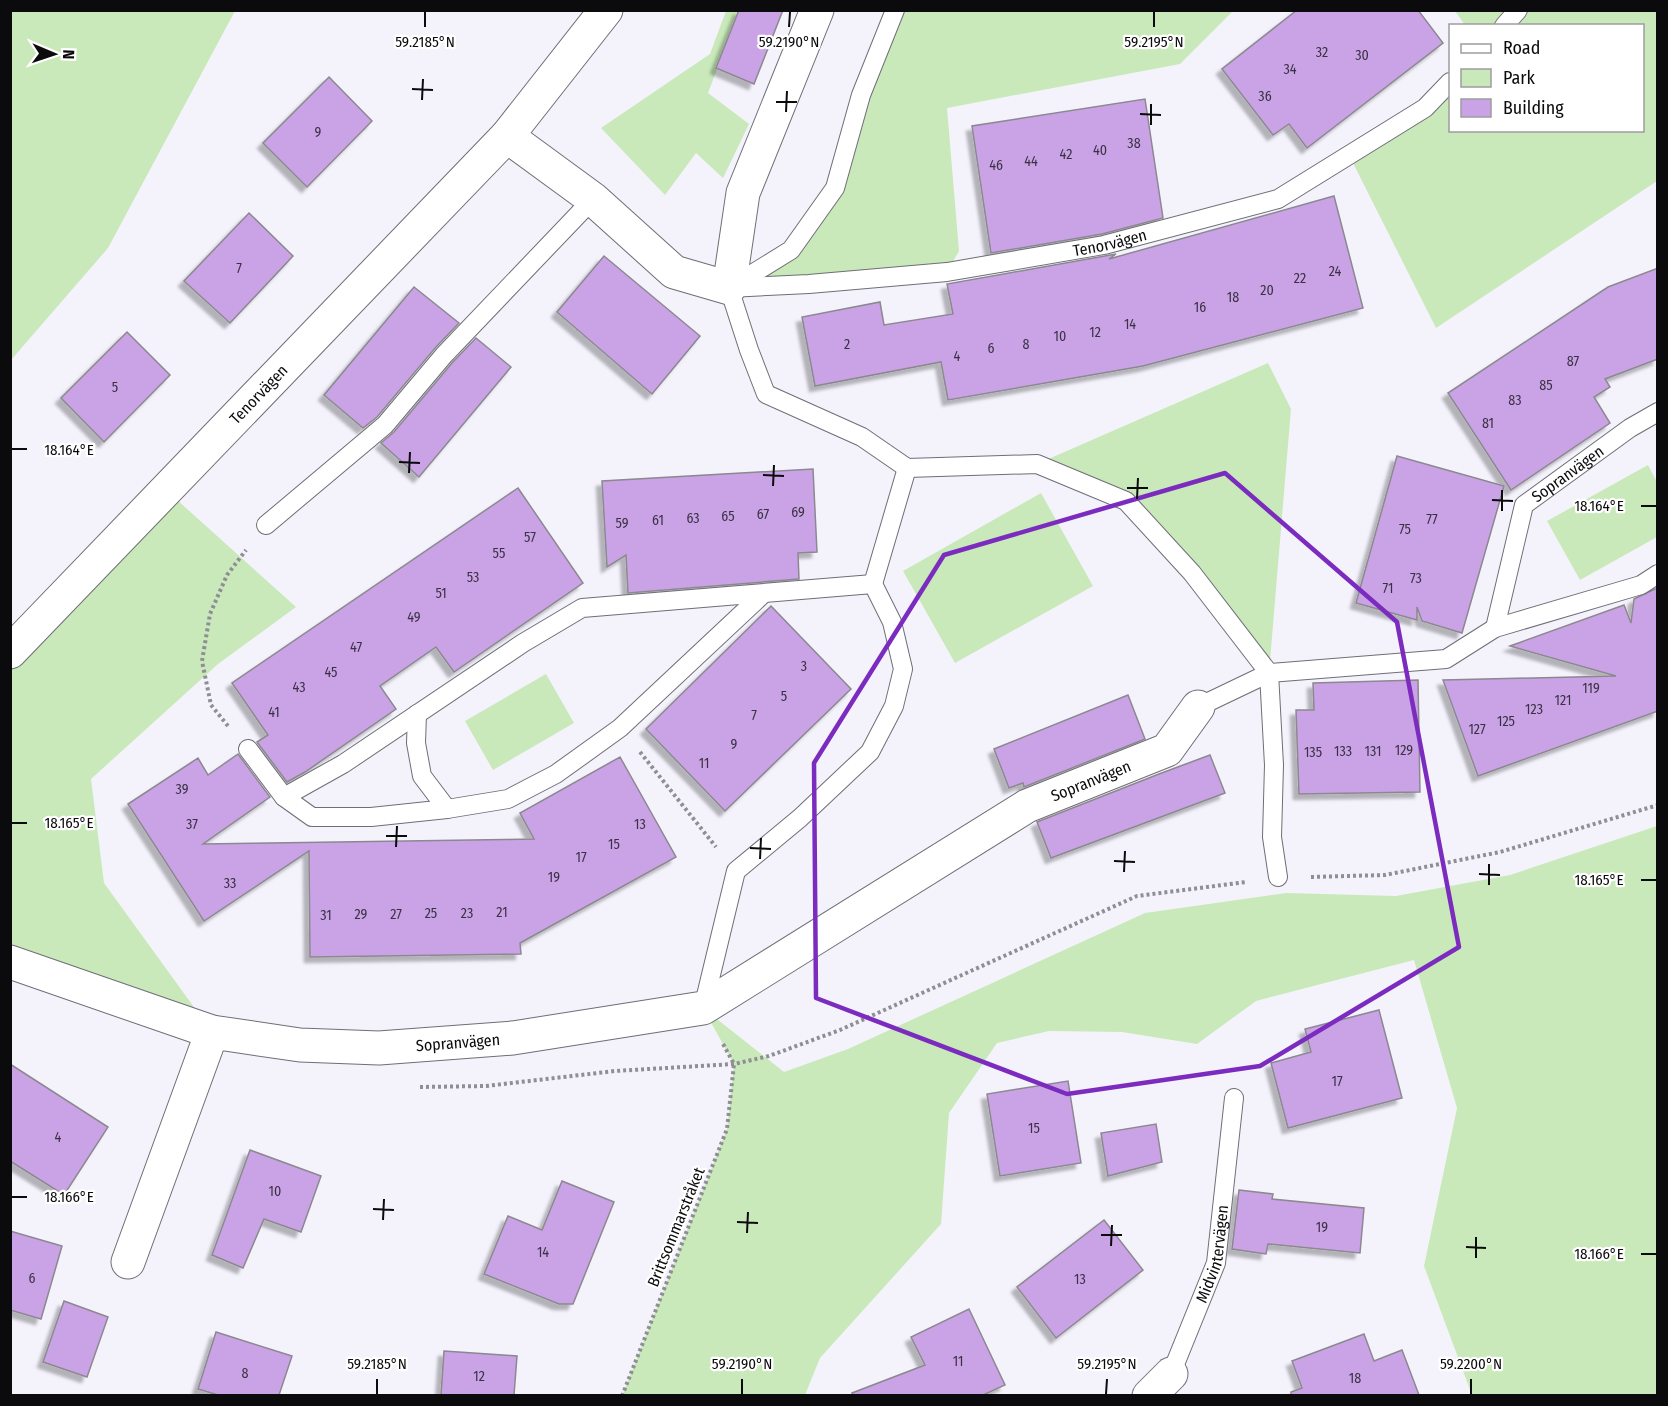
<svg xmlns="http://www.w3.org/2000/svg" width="1668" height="1406" viewBox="0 0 1668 1406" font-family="'Fira Sans Condensed',sans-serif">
	<defs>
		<filter id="shadow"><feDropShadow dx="-5.5" dy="5.5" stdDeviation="1.5" flood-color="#0004"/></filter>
	</defs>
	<rect width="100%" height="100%" fill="#f4f3fc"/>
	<g fill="#c9e9ba">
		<path d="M11,10L235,11L108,248L11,360L10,59L12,54L10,50Z"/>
		<path d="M726,11H739L708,93L749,124L723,178L696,153L665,195L601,128L710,54Z"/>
		<path d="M895,11H1233L1180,64L947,108L959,251L947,272L729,288L791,250L835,188Z"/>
		<path d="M1455,11H1657V181L1436,328L1349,155L1450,82V130H1642V26L1465,25Z"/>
		<path d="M1268,363L1291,409L1269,673L1126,501L1037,464Z"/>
		<path d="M1648,465L1657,482V537L1580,580L1547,521Z"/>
		<path d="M166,490L296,607L218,664L91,779L104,883L212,1032L11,962V652Z"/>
		<path d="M1041,493L1093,586L955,663L903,571Z"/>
		<path d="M546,674L574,723L493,770L465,721Z"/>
		<path d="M1657,826V1395H1472L1424,1266L1457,1108L1414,960L1256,1001L1197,1044L1122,1032L1049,1031L997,1043L949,1113L941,1224L820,1358L805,1395L622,1396L727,1129L734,1064L703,1008L784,1072L848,1049L1145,913L1286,893L1396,896L1510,875Z"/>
	</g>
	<g fill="#caa3e6" stroke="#8c888f" stroke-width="1.5" filter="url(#shadow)">
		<path d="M739,10H783L754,84L716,68Z"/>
		<path d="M1297,10H1418L1443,43L1307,148L1289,124L1273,135L1222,69Z"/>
		<path d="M329,77L372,121L307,187L263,143Z"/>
		<path d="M1145,99L1163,218L1102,234L991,253L972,126Z"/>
		<path d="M1334,196L1363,308L1143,366L948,400L941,362L815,386L802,317L880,302L884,325L953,314L947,284L1116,254L1109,259Z"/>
		<path d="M249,213L293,256L230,323L184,281Z"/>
		<path d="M604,256L700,336L652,394L557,312Z"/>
		<path d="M1658,268V359L1605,379L1610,387L1594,397L1610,423L1511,490L1448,393L1608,287Z"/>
		<path d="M414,287L459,323L436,347L377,417L363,428L324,395Z"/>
		<path d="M127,332L170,375L104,442L61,398Z"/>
		<path d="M476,338L511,367L419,477L381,443L394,432L452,363Z"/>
		<path d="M1397,456L1504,486L1462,633L1422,621L1417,607V620L1356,603Z"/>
		<path d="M813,469L817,552L798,553L799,579L628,593L626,555L607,567L602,481Z"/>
		<path d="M518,488L583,583L454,672L436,647L380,686L396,709L305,772L287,782L257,742L268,735L232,683Z"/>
		<path d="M1655,589H1658V711L1478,776L1443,680L1616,676L1510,646L1624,605L1631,623L1634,599Z"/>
		<path d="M771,606L851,689L725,811L646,729Z"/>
		<path d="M1418,680L1420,792L1299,794L1296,710H1314L1313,683Z"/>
		<path d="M1128,695L1145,739L1024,787L1023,783L1009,788L994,749Z"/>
		<path d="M238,754L270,797L203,844L534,839L520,813L620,757L676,857L520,943L521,954L310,957L309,851L204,921L128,804L198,758L208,775Z"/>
		<path d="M1210,755L1225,793L1051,858L1037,822L1159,774Z"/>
		<path d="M1379,1010L1402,1098L1288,1128L1271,1063L1311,1052L1305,1029Z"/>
		<path d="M10,1064L108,1127L64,1195L10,1161Z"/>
		<path d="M1068,1081L1081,1163L1000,1176L987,1094Z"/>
		<path d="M1156,1124L1162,1162L1108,1176L1101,1133Z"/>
		<path d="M250,1150L321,1176L301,1232L264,1219L243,1268L212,1255Z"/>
		<path d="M562,1181L614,1202L573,1304H559L484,1274L508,1216L542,1230Z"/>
		<path d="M1239,1190L1273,1194L1272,1199L1364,1208L1360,1253L1268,1244L1266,1254L1232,1249Z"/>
		<path d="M1104,1220L1143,1270L1056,1338L1017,1287Z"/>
		<path d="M10,1231L62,1246L41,1319L10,1310Z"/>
		<path d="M64,1301L108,1317L87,1377L43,1362Z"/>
		<path d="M969,1309L1005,1385L983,1395H853L852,1393L925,1365L911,1337Z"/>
		<path d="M216,1332L292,1356L279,1395H218L198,1389Z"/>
		<path d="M1364,1334L1374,1361L1402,1350L1419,1395H1291V1392L1302,1388L1292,1361Z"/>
		<path d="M444,1351L517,1356L514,1395H441Z"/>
	</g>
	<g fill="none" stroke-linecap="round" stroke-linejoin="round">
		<g stroke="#6e6e76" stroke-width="20">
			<g id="lane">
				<path d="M1504,26L1518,10"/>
				<path d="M731,287L791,250L835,188L861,95L895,10"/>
				<path d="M729,288L749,350L766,394L862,437L907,468L1037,464L1126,501L1192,573L1269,673L1274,765L1272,837L1278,877"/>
				<path id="s1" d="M729,288L809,284L947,272L1104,245L1278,199L1425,108L1450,82"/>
				<path d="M266,525L385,425L444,355L593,199"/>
				<path d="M873,584L907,468"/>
				<path id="s2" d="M1495,628L1524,505L1630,428L1658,412"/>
				<path d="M1198,707L1269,673L1446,659L1495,628L1641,585L1658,574"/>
				<path d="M417,714L416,743L422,776L447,809"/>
				<path d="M248,749L284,797L312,817H371L447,809L508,799L556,774L620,728L763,594"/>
				<path d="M284,797L343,764L523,643L582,608L873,584L892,622L903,669L894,706L870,752L800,818L736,871L703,1008"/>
				<path id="s3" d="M1171,1374L1216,1263L1234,1098"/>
			</g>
		</g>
		<g stroke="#6e6e76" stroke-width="35">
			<g id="street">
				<path d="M507,136L593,199L674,272L729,288L743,193L817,10"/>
				<path id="s4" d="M10,652L507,136L606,10"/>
				<path d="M10,962L212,1032"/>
				<path id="s5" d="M128,1262L212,1032L300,1045L379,1048L513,1038L703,1008L1027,806L1167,750L1198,707"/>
				<path d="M1149,1396L1171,1374"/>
			</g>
		</g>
		<g stroke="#8e8e94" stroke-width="4" stroke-dasharray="3 3" stroke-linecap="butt">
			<path d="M228,726L211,705L202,661L210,614L227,575L246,550"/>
			<path d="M640,752L716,847"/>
			<path d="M1311,877L1385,875L1500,852L1658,805"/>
			<path d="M420,1087L486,1086L615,1071L734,1064L769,1056L840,1030L1137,896L1246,882"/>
			<path d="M622,1396L727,1129L734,1064L722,1042"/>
		</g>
		<use href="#lane" stroke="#fff" stroke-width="18"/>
		<use href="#street" stroke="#fff" stroke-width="33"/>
	</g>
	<path fill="none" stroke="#7b2cbf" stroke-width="4.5" stroke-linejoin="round" d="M1225,473L1397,622L1459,947L1260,1066L1067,1094L816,998L814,763L944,555Z"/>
	<path fill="none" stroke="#0b0b0e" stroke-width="2" d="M425,27V12M789,27L790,12M1154,27V12M412,89L433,90M422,100L423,79M776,102H797M786,112L787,91M1140,114L1161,115M1151,125V104M12,449H27M399,462L420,463M409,473L410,452M763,475L784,476M773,486L774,465M1127,488H1148M1137,499L1138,478M1492,500L1513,501M1641,506H1656M1502,511V490M12,823H27M386,836H407M396,847L397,826M750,848L771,849M760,859L761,838M1114,861L1135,862M1124,872L1125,851M1479,874L1500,875M1641,880H1656M1489,885V864M12,1197H27M373,1209L394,1210M383,1220L384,1199M737,1222L758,1223M747,1233L748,1212M1101,1235H1122M1111,1246L1112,1225M1466,1247L1486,1248M1641,1254H1656M1476,1258V1237M377,1394V1379M742,1394V1379M1106,1394L1107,1379M1471,1394V1379"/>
	<g text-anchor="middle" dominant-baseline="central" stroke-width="4.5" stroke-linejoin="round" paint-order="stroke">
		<g font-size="14" fill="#3b3144">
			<text x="1322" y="52">32</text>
			<text x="1362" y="55">30</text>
			<text x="1290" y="69">34</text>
			<text x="1265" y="96">36</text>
			<text x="318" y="132">9</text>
			<text x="1134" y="143">38</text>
			<text x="1100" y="150">40</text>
			<text x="1066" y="154">42</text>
			<text x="1031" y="161">44</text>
			<text x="996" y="165">46</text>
			<text x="239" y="268">7</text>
			<text x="1335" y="271">24</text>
			<text x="1300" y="278">22</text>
			<text x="1267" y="290">20</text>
			<text x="1233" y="297">18</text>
			<text x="1200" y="307">16</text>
			<text x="1130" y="324">14</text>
			<text x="1095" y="332">12</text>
			<text x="1060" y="336">10</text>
			<text x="847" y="344">2</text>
			<text x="1026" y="344">8</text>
			<text x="991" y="348">6</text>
			<text x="957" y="356">4</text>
			<text x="1573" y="361">87</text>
			<text x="1546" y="385">85</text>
			<text x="115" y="387">5</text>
			<text x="1515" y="400">83</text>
			<text x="1488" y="423">81</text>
			<text x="798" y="512">69</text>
			<text x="763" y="514">67</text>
			<text x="728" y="516">65</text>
			<text x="693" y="518">63</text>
			<text x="1432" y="519">77</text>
			<text x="658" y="520">61</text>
			<text x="622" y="523">59</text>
			<text x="1405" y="529">75</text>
			<text x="530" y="537">57</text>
			<text x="499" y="553">55</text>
			<text x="473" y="577">53</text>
			<text x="1416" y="578">73</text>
			<text x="1388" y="588">71</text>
			<text x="441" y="593">51</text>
			<text x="414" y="617">49</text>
			<text x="356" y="647">47</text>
			<text x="804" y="666">3</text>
			<text x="331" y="672">45</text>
			<text x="299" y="687">43</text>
			<text x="1591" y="688">119</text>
			<text x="784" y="696">5</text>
			<text x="1563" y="700">121</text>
			<text x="1534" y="709">123</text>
			<text x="274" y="712">41</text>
			<text x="754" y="715">7</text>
			<text x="1506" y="721">125</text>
			<text x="1477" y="729">127</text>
			<text x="734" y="744">9</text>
			<text x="1404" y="750">129</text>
			<text x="1343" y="751">133</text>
			<text x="1373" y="751">131</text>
			<text x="1313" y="752">135</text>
			<text x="704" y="763">11</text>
			<text x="182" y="789">39</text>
			<text x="192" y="824">37</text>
			<text x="640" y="824">13</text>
			<text x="614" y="844">15</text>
			<text x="581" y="857">17</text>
			<text x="554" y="877">19</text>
			<text x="230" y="883">33</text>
			<text x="502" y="912">21</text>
			<text x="431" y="913">25</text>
			<text x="467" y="913">23</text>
			<text x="361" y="914">29</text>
			<text x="396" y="914">27</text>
			<text x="326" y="915">31</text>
			<text x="1337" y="1081">17</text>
			<text x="1034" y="1128">15</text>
			<text x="58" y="1137">4</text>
			<text x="275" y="1191">10</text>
			<text x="1322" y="1227">19</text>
			<text x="543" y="1252">14</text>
			<text x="32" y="1278">6</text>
			<text x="1080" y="1279">13</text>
			<text x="958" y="1361">11</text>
			<text x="245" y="1373">8</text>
			<text x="479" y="1376">12</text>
			<text x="1355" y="1378">18</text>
		</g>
		<g font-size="16" fill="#0b0b0e" stroke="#fff">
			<text stroke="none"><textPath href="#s1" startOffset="384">Tenorvägen</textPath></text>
			<text stroke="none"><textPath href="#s4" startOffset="358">Tenorvägen</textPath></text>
			<text stroke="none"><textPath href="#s2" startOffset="180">Sopranvägen</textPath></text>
			<text stroke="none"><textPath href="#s5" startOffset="1190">Sopranvägen</textPath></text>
			<text stroke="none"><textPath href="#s5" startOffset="492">Sopranvägen</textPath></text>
			<text transform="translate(676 1227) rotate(-68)">Brittsommarstråket</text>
			<text stroke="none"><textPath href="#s3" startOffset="128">Midvintervägen</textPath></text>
		</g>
	</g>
	<g font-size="15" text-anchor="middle" fill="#0b0b0e" stroke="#fff" stroke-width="4.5" stroke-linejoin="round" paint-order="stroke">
		<text x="425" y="47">59.2185°N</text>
		<text x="789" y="47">59.2190°N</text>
		<text x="1154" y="47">59.2195°N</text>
		<text x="69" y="455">18.164°E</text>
		<text x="1599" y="511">18.164°E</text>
		<text x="69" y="828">18.165°E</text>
		<text x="1599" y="885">18.165°E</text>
		<text x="69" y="1202">18.166°E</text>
		<text x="1599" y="1259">18.166°E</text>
		<text x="377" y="1369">59.2185°N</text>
		<text x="742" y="1369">59.2190°N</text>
		<text x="1107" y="1369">59.2195°N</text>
		<text x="1471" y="1369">59.2200°N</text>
	</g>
	<rect width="1668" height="1406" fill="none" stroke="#0b0b0e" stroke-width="24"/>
	<rect x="1449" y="24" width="195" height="108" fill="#ffffff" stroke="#9d9d9f" stroke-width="1.5"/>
	<rect x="1461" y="44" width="30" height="9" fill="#ffffff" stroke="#9d9d9f" stroke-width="1.5"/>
	<text x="1503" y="54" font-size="18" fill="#0b0b0e">Road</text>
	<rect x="1461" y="69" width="30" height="18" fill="#c9e9ba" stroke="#9d9d9f" stroke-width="1.5"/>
	<text x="1503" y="84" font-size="18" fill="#0b0b0e">Park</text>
	<rect x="1461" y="99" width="30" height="18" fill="#caa3e6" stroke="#9d9d9f" stroke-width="1.5"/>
	<text x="1503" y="114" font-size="18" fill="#0b0b0e">Building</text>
	<g transform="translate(54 54) rotate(92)" stroke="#ffffff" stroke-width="4.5" paint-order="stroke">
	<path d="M0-4.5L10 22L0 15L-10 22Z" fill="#0b0b0e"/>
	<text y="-9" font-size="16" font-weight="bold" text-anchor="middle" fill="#0b0b0e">N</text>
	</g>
</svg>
